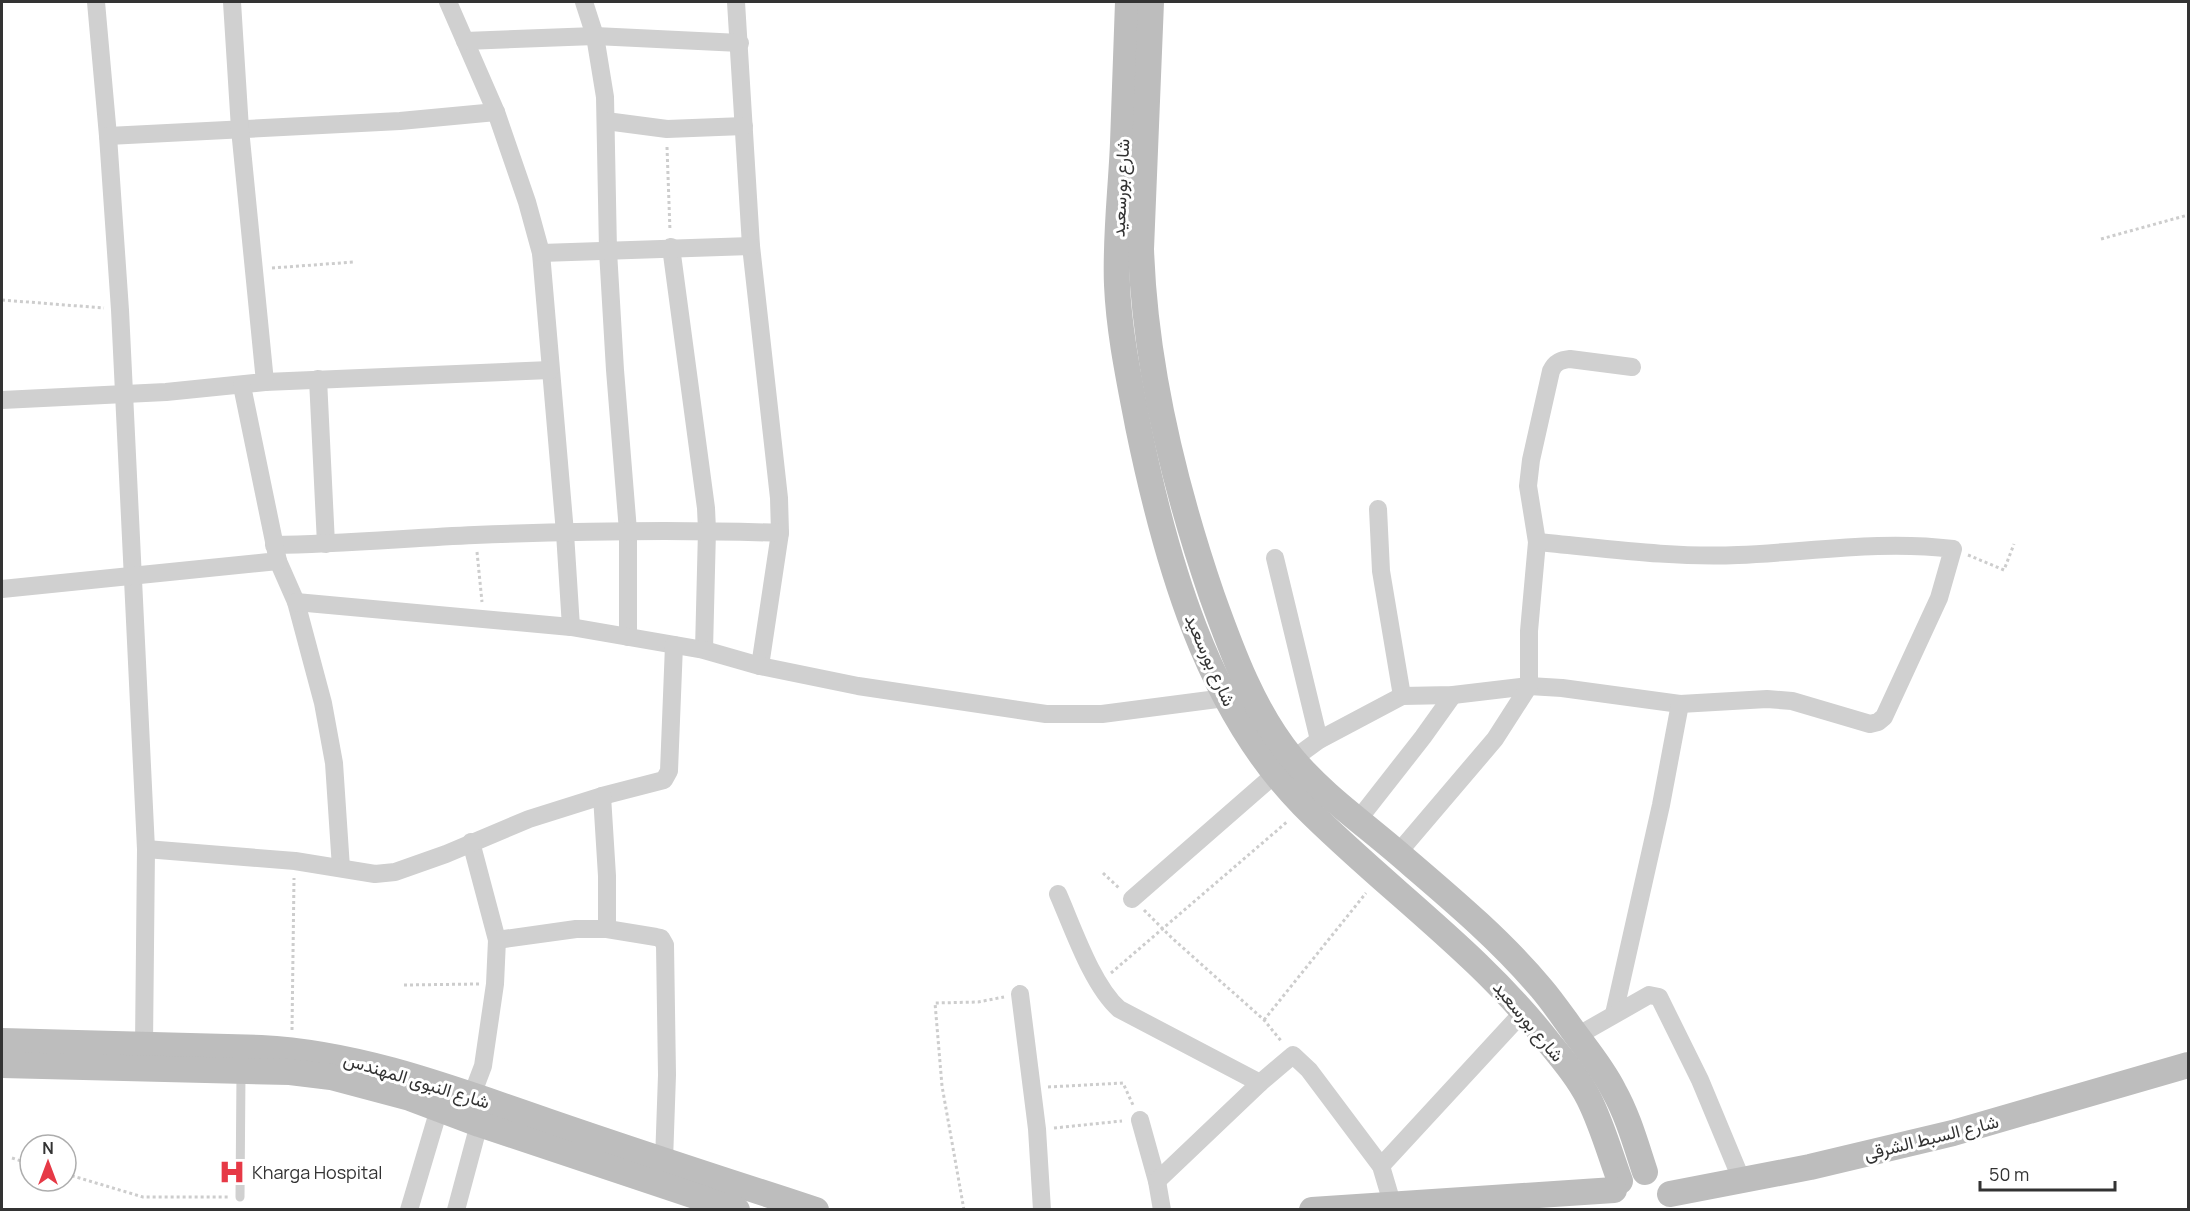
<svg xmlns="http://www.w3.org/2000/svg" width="2190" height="1211" viewBox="0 0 2190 1211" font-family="Manrope,Vazirmatn,sans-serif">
	<rect width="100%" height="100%" fill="#fff"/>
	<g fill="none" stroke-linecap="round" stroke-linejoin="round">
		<g stroke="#cdcdcd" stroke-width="3" stroke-dasharray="3 3" stroke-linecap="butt">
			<path d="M667,147L670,231"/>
			<path d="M2101,239L2188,215"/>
			<path d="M272,268L354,262"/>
			<path d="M2,300L104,308"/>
			<path d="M477,552L482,602"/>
			<path d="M1968,555L2004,570L2014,544"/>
			<path d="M1103,873L1119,888"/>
			<path d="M1144,910L1172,938L1264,1020L1282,1042"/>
			<path d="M1111,973L1288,821"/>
			<path d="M404,985L479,984"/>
			<path d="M1264,1020L1366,893"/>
			<path d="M292,1030L294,878"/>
			<path d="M1048,1087L1123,1083L1133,1105"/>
			<path d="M1054,1128L1122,1121"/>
			<path d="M12,1158L30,1164"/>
			<path d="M66,1174L143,1197H229"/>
			<path d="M964,1210L942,1086L935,1003L978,1002L1004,997"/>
		</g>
		<path stroke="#d0d0d0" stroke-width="9" d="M240,1197L241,1073"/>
		<g stroke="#d0d0d0" stroke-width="18">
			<path d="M96,2L108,136L120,310L146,849L144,1045"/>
			<path d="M448,2L496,112L527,202L541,253L565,533L571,627"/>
			<path d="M584,2L595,36L605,97L608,251L615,370L628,531V637"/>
			<path d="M736,2L751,246L779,498L780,533L760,666"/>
			<path d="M465,41L595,36L740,43"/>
			<path d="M606,121L667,129L744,126"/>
			<path d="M108,136L400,121L496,112"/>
			<path d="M671,247L706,508L707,530L704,650"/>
			<path d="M541,253L751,246"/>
			<path d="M318,379L326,544"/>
			<path d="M265,382L550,370"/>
			<path d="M2,400L166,392L265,382L240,129L232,2"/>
			<path d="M1378,509L1381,571L1402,696"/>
			<path d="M274,545C341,544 408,538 475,535C576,531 678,529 780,533"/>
			<path d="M1275,558L1319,740"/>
			<path d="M278,561L296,602L323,703L334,763L341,868"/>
			<path d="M2,589L278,561L242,386"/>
			<path d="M296,602L571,627L704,650L760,666L858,686L1046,714H1102L1225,698"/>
			<path d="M1293,759L1319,740L1402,696L1453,695L1529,686L1562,688L1680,704L1767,699L1792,701L1870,724L1878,722L1884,717L1939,598L1953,549C1881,540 1810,552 1738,555C1671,558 1603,548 1537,542"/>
			<path d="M1358,820L1423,737L1453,695"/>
			<path d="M471,842L497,940L495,984L483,1066L472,1095"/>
			<path d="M146,849L295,861L375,874L395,872L446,854L529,819L602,796L664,780L669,771L674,645"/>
			<path d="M1398,853L1495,739L1529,686V631L1537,542L1528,486L1531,460L1551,371C1555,362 1561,360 1570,359L1632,367"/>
			<path d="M1058,894C1073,928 1092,985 1119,1009L1260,1083"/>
			<path d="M1132,899L1274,775"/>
			<path d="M607,929L656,937L661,938L665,945L667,1075L664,1161"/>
			<path d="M497,940L576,929H607V876L602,796"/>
			<path d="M1020,994L1037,1129L1042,1210"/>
			<path d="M1614,1014L1661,805L1680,704"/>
			<path d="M1577,1036L1649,995L1659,997L1700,1080L1742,1181"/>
			<path d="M1140,1120L1157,1181L1162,1210"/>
			<path d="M1381,1166L1525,1010"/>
			<path d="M1157,1181L1260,1083L1293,1055L1309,1070L1381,1166L1392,1203"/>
			<path d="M409,1210L439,1109"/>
			<path d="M456,1210L479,1124"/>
		</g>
		<g stroke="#bdbdbd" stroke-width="26">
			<path d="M1128,2C1126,49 1125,96 1123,143C1121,191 1115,238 1117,285C1119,332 1129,379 1138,426C1165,557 1206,707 1303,805C1384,887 1479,952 1550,1044C1564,1061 1579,1079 1589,1099C1602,1125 1610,1154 1620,1181"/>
			<path d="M1151,2L1141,249C1145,367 1174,485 1212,596C1232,652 1254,712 1292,758C1322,794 1362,822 1398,853C1447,895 1499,938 1541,988C1553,1002 1563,1017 1574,1032C1588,1051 1603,1069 1614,1091C1628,1116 1636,1145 1645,1172"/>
			<path d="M2,1041L261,1048C360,1053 454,1089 547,1121C637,1152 726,1181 816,1210"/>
			<path d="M2,1065L290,1072L331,1077L410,1098L479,1124L737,1210"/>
			<path d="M1670,1194L1810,1167L1953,1133L2188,1065"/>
			<path d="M1312,1210L1614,1190"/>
		</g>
	</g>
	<defs>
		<g id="hospital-bare" transform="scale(2.07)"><path d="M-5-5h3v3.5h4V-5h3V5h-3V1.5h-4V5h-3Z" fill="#e63946" stroke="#fff" stroke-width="2.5" paint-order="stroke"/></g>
	</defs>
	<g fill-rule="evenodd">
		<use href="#hospital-bare" x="232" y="1172"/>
	</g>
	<g text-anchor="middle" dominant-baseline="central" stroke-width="6" stroke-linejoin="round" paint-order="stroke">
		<g font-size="18" fill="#333" stroke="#fff">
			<text transform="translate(1120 188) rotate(-87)">شارع بورسعيد</text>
			<text transform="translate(1211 660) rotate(66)">شارع بورسعيد</text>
			<text transform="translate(1529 1021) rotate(50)">شارع بورسعيد</text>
			<text transform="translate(417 1080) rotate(17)">شارع النبوى المهندس</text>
			<text transform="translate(1931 1137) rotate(-14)">شارع السبط الشرقى</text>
		</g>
		<g font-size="18" fill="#333" stroke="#fff" text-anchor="start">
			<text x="252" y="1172">Kharga Hospital</text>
		</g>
	</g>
	<rect width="2190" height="1211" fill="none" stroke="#333333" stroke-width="6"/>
	<g transform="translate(48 1163)"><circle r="28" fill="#ffffff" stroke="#adadad" stroke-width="1.5"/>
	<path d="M0-4.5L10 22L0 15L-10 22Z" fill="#e63946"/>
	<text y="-9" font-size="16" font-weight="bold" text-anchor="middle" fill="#333333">N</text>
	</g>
	<path d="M1980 1181v9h135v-9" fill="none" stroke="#333333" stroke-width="3"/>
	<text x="1989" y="1181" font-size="18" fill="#333333" stroke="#ffffff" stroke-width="4.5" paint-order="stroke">50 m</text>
</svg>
